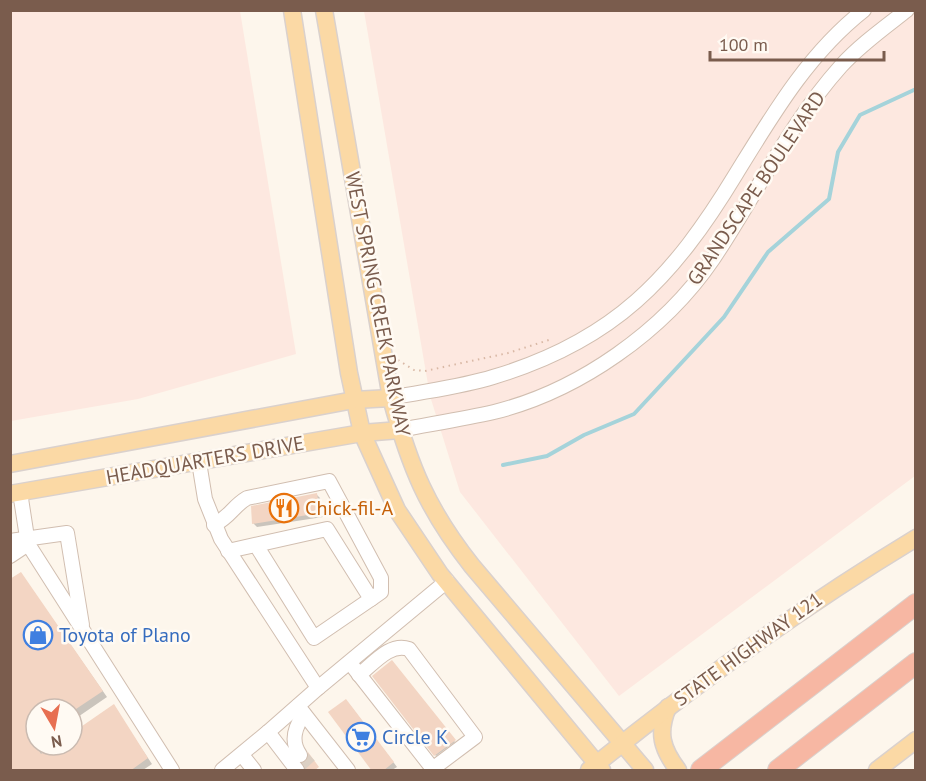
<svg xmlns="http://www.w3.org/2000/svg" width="926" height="781" viewBox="0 0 926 781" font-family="'PT Sans',sans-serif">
	<rect width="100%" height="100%" fill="#fdf6ec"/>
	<g fill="#fde8e0">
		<path d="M11,10L240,11L296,354L138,399L11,421Z"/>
		<path d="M364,11H915V476L619,696L460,492L430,396Z"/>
	</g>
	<g fill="#0003">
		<path d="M316,494L320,498L323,517L257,527L253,523Z"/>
		<path d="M21,574L107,697L72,721V709H36V745L43,755L58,745H72V735L113,706L152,764L143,770H10Z"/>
		<path d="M392,662L455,742L436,756L374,676Z"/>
		<path d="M350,705L397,767L392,770H374Z"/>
	</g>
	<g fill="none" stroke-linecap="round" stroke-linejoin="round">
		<path stroke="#a5d3da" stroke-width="4" d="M503,465L547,456L584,435L634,414L724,317L768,252L829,199L838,152L860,115L916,89"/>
	</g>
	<g fill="#f3d5c3">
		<path d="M317,493L320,513L252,524L251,506Z"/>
		<path d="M21,572L103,691L76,709H36V737L32,739L41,754L55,745H72V733L114,704L148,758L130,771H10V579Z"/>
		<path d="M392,660L456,740L434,756L372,676Z"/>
		<path d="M346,699L394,762L383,771H372L328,712Z"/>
		<path d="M308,752L319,767L314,771H306L303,763L308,759Z"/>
	</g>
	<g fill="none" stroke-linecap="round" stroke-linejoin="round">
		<path stroke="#dcd0c4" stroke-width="14" stroke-dasharray="14 7" stroke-linecap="butt" d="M300,755L314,770"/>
		<g stroke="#d1beb0" stroke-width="16">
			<g id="minor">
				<path d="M391,398C425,391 461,387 493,377C614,341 673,278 736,174C773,114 808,54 864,10"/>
				<path d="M400,430C431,424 463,419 494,412C579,391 664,331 713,259C756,195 789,124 841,66C860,45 884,28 907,10"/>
				<path d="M199,462L205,499L221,539L318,688"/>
				<path d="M20,492L28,544L172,770"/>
				<path d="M214,525C232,515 232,507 247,498L329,481L381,578V592L371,599"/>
				<path d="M10,541L67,533L82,625"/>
				<path d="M228,551L327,529L371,599L314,638L256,545"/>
				<path d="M10,556L28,544"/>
				<path d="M354,668L433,769"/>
				<path d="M359,675C373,664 390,642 409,649L475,737L431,770"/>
				<path d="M298,706L348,770"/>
				<path d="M242,755L254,770"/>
				<path d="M300,755C290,741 295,727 304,714"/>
				<path d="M222,770L268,732"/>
				<path d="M297,770L268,732L318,688L447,581"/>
			</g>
		</g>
		<g stroke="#dad1cd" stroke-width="19">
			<g id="major">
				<path d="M292,10L349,373L362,433L397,510L440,574L602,770"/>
				<path d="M324,10L391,398C410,467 427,509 472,566L645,770"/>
				<path d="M10,464L354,400L391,398"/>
				<path d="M10,494L362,433L400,430"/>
				<path d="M668,707C657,733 662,749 678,770"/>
				<path d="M589,770C695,684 799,609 916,538"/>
				<path d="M877,770L916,740"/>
			</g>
		</g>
		<g stroke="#dad1cd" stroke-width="22">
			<g id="highway">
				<path d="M701,770L916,604"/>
				<path d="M778,770L916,663"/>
			</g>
		</g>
		<path stroke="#d9b8a5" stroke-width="2" stroke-dasharray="1.5 4.5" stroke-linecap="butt" d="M398,360L414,370L425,371L508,353L552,339"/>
		<use href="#minor" stroke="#fff" stroke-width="14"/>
		<use href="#major" stroke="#fbd9a5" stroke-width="16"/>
		<use href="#highway" stroke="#f7b7a3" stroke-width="20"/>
	</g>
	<defs>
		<g id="restaurant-ring" transform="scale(1.5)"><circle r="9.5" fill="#fffaf3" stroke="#e8710a" stroke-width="1.5"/><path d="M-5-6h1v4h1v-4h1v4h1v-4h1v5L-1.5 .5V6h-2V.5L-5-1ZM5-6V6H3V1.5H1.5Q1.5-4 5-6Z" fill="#e8710a"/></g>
		<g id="shop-ring" transform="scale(1.5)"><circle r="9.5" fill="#fffaf3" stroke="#3f7fe0" stroke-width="1.5"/><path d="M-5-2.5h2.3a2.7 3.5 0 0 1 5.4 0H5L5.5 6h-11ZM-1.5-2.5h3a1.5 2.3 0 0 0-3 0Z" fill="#3f7fe0"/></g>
		<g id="supermarket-ring" transform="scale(1.5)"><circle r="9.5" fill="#fffaf3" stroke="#3f7fe0" stroke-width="1.5"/><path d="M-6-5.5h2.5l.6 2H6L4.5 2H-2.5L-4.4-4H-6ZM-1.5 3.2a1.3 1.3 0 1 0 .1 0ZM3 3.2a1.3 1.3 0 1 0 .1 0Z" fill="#3f7fe0"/></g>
	</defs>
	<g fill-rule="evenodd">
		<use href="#restaurant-ring" x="284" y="508"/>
		<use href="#shop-ring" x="38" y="635"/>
		<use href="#supermarket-ring" x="361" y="737"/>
	</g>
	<g text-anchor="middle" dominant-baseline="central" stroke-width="5" stroke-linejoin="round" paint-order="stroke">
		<g font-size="20" fill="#7a5c4d" stroke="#fffaf3">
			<text transform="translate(756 188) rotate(-56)">GRANDSCAPE BOULEVARD</text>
			<text transform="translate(378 304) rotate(79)">WEST SPRING CREEK PARKWAY</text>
			<text transform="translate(205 460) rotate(-10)">HEADQUARTERS DRIVE</text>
			<text transform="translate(748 649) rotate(-36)">STATE HIGHWAY 121</text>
		</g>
		<g font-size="20" fill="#c56008" stroke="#fffaf3" text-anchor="start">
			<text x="305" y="508">Chick-fil-A</text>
		</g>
		<g font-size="20" fill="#366cbe" stroke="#fffaf3" text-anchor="start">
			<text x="59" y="635">Toyota of Plano</text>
			<text x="382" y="737">Circle K</text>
		</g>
	</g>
	<rect width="926" height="781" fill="none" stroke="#7a5c4d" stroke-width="24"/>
	<g transform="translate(54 727) rotate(170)"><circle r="28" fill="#fffaf3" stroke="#cabbb1" stroke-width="1.5"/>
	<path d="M0-4.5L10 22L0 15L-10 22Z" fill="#e76f51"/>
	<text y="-9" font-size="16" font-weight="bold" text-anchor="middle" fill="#7a5c4d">N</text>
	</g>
	<path d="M710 51v9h174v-9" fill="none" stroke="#7a5c4d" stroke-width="3"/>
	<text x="719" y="51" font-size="18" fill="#7a5c4d" stroke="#fffaf3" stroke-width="4.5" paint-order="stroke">100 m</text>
</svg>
